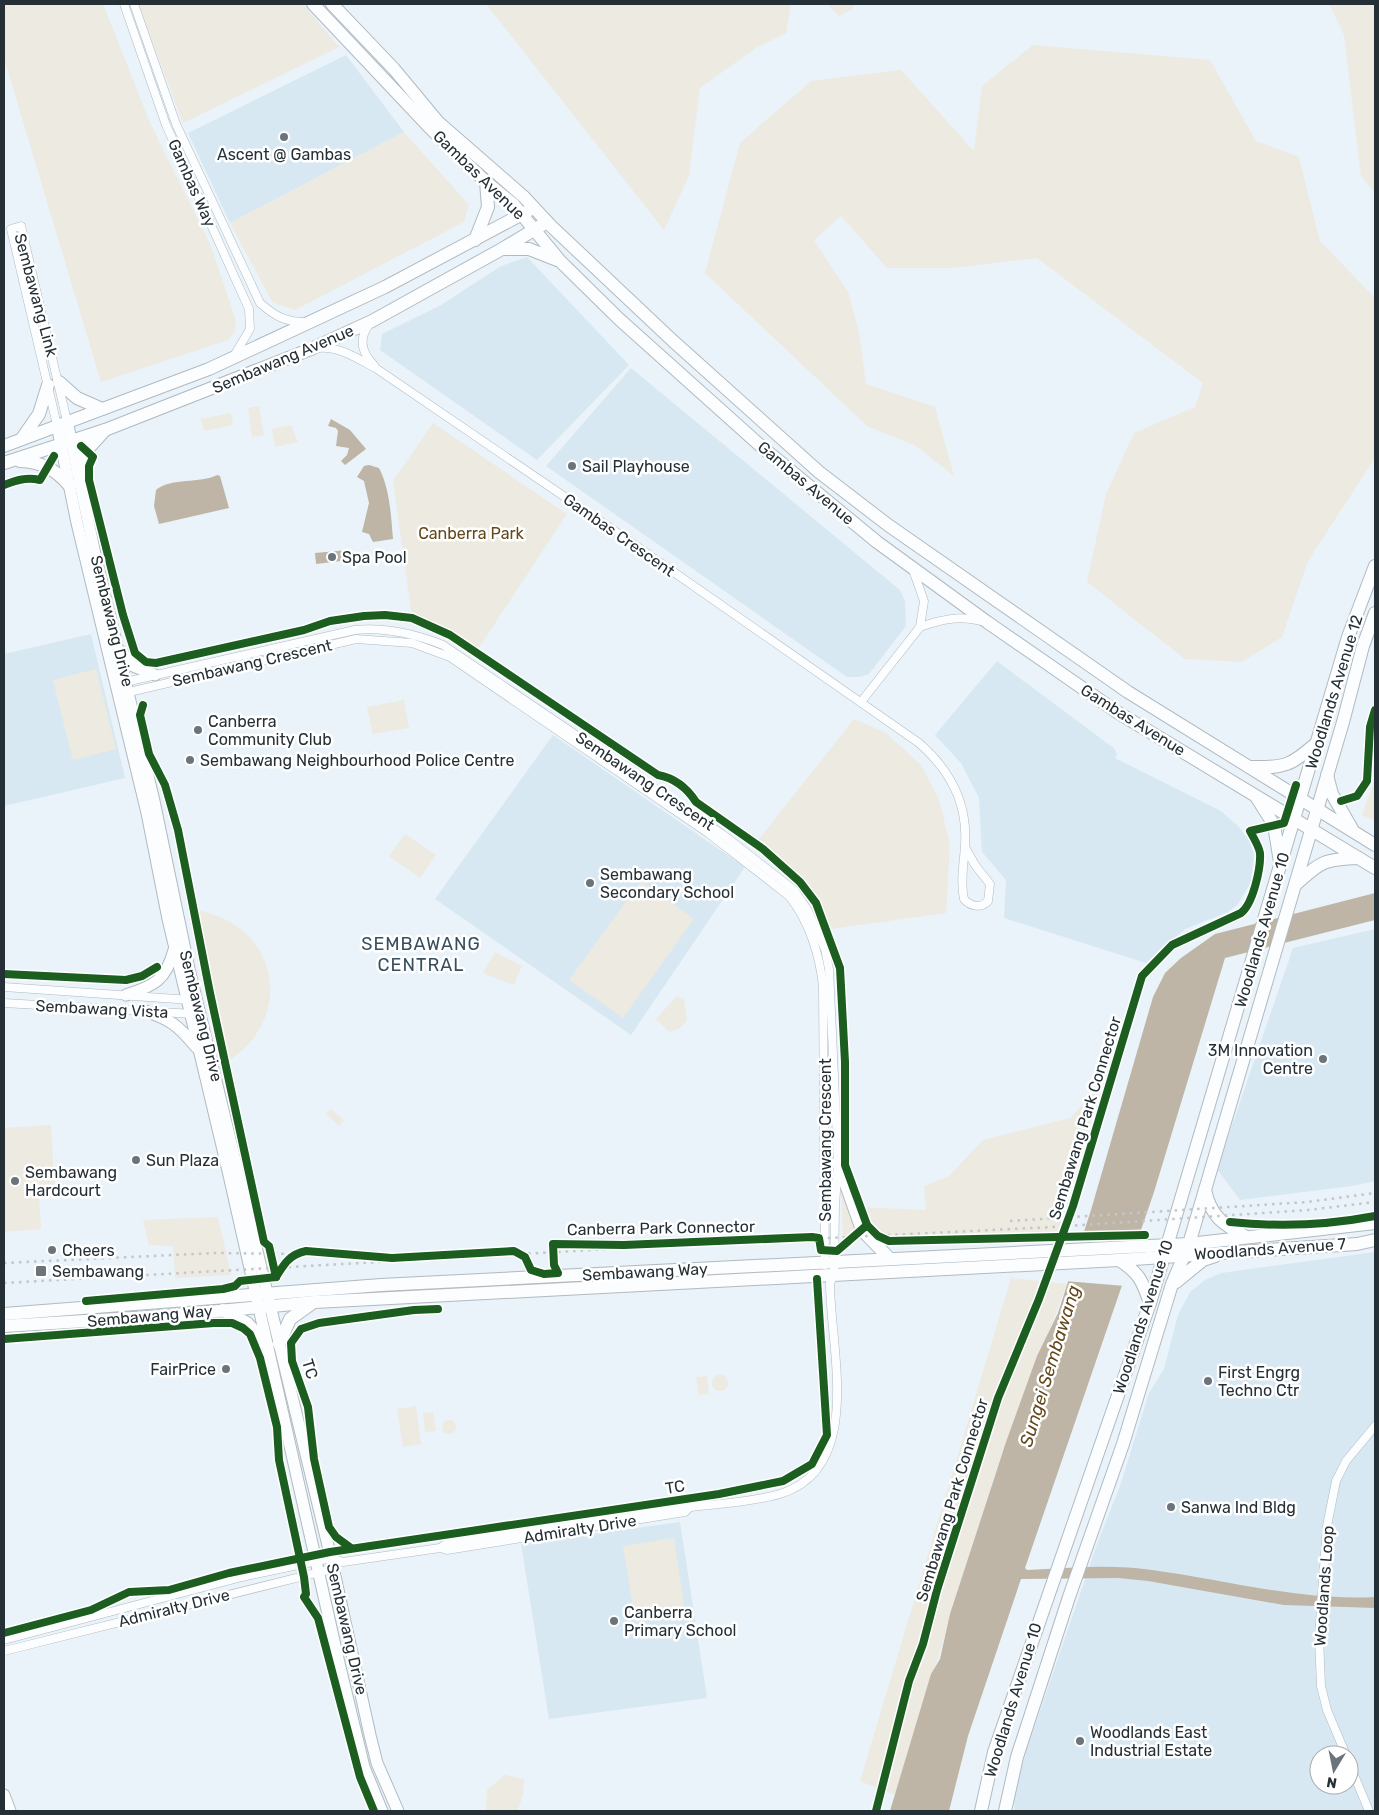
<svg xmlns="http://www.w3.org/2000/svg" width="1379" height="1815" viewBox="0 0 1379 1815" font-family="Rubik,sans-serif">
	<rect width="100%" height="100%" fill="#e9f3f9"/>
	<g fill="#d8e8f2" fill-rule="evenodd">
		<path d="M346,55L404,132L230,223L188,133Z"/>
		<path d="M527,257L629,365L537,460L380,350L382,334L441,305L501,266Z"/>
		<path d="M631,368L900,590L905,601L906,626L869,674L859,677H847L546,466Z"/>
		<path d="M91,634L125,778L4,806V654Z"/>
		<path d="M997,661L1115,749L1117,755L1115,758L1221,811L1238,826L1250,842L1254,855L1251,882L1238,904L1228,912L1185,929L1146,963L1004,918L1006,880L982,852L979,798L961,763L935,735Z"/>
		<path d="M553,735L745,867L631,1035L435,899Z"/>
		<path d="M1375,929V1181L1352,1186L1240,1200L1217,1169L1293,948Z"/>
		<path d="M1375,1252V1811H1014L1015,1791L1027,1749L1097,1544L1120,1486L1149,1393L1164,1369L1178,1315L1190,1292L1205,1280L1221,1273ZM1319,1755H1349V1785H1319Z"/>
		<path d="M680,1522L707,1698L549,1719L521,1544Z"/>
	</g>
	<g fill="#edeae1">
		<path d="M4,4H103L150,123L211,246L236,321L235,331L228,340L101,382L4,58Z"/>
		<path d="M138,4H303L339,47L183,123Z"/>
		<path d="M486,4H791L786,33L756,48L700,88L689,176L664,230Z"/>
		<path d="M827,4H854L853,9L839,16Z"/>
		<path d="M1329,4H1375V192L1361,176L1344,35Z"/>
		<path d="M1033,45L1210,60L1256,141L1299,157L1320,241L1375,298V458L1308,561L1282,637L1242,662L1185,659L1087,582L1106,494L1134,433L1195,407L1203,383L1037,258L952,268H887L841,216L814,240L848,292L859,332L866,384L935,407L954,476L916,446L867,426L705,273L740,143L811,81L901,70L974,151L982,86Z"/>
		<path d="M404,132L469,205L464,222L295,310L273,303L230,223Z"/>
		<path d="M259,406L264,435L252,437L248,408Z"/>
		<path d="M231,413L233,425L204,431L201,419Z"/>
		<path d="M433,423L567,514L478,649L411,611L393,481Z"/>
		<path d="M291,425L298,442L275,447L272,429Z"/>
		<path d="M96,669L116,749L73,760L53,680Z"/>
		<path d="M404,700L409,728L373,734L367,707Z"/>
		<path d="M854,719L886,733L921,765L939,799L950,845L946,913L831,929C816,888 790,868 759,839Z"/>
		<path d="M1375,779V821L1362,815Z"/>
		<path d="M405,834L436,855L420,878L389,856Z"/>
		<path d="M641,881L694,919L623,1018L569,980Z"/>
		<path d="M195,910C277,923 298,1016 228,1061Z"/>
		<path d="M495,952L522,966L514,985L483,973Z"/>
		<path d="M677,996L684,999L687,1020L680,1028L670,1032L656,1019Z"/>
		<path d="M1101,1086L1057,1234L843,1241L841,1183L858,1207L926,1210L924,1186L949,1176L983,1140L1070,1118Z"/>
		<path d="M331,1109L344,1120L339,1126L326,1114Z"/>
		<path d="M51,1125L55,1197L39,1198L41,1229L4,1232V1128Z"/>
		<path d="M218,1217L231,1275L175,1278L173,1246L149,1245L143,1220Z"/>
		<path d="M1011,1278L1067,1284L997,1468L895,1795L860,1781Z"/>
		<circle cx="720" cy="1383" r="8"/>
		<path d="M707,1376L709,1394L699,1395L696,1377Z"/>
		<path d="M416,1406L421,1444L403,1447L397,1409Z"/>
		<path d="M433,1412L436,1431L425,1432L423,1413Z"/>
		<circle cx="449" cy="1427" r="7"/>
		<path d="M674,1538L685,1612L635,1620L623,1546Z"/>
		<path d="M505,1775L524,1779L523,1795L518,1810L486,1811L487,1790Z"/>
	</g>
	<g fill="#beb5a6">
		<path d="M331,419L350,430L366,449L345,465L341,461L347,455L349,448L336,446L338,431L336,428L328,426Z"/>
		<path d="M369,465L379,468C390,489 391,516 393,539L373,542L369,534L362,532L369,503L364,481L357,477L364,466Z"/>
		<path d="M217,475L220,476L229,508L159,524L154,506L156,490C172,477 200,484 217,475Z"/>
		<path d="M348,550L349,560L316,564L315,553Z"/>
		<path d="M1375,893V920L1225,958L1154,1192L1025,1568L1027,1570C1069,1568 1111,1564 1152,1570C1227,1580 1299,1601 1375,1597V1608L1284,1605L1148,1581L1118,1578L1021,1579L968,1736L949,1811H890L931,1674L940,1659L950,1614L1006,1442L1037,1356L1058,1313L1091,1210L1153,997L1165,973L1181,958L1215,934Z"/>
	</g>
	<path fill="#e9f3f9" d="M1143,1232L1125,1286L1065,1281L1080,1235Z"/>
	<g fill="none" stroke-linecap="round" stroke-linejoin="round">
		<g stroke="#b1bac0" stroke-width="9">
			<g id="street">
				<path d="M124,4L166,125L249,309L250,329L234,356"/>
				<path d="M134,4L176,124L260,303C275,316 285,322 305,322"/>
				<path d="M369,325C358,339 362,353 374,365"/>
				<path d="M318,348C340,346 358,359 377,369L609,527L919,743C950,770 968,803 965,845C964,863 960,881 964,899C970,906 981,909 988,901L990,884L975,865L965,847"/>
				<path d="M57,425L11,229L21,226L67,421"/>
				<path d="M920,627C940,620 959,615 981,621"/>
				<path d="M121,683L355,630C386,627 415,634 443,645L722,834L794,890L807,909L825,949L829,969L838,1162L835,1206L834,1275L830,1283C830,1348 865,1468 780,1494C753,1502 718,1504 690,1507L684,1506L446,1544L440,1548"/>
				<path d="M125,693L356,639L412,643L450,657L708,833L789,896C809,921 820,955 823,987L825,1265"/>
				<path d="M861,702L920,627L924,601L913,570"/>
				<path d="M4,987L191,1000"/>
				<path d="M4,1003L194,1014"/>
				<path d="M4,1640L242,1577L331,1558L343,1562L440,1548L447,1550L685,1512L690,1507"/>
				<path d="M4,1651L336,1568"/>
				<path d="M1346,1755L1327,1710L1321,1686L1319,1637L1327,1526L1336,1481L1346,1461L1375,1426"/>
				<path d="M1349,1763L1369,1811"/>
			</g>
		</g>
		<g stroke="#b1bac0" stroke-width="13">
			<g id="secondary">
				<path d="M67,421L96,559L154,801L189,969L331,1558L370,1735L377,1763L398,1811"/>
				<path d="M57,425L77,523L147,813L168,919L229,1175L339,1663L364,1767L382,1811"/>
				<path d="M122,652L133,666L155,675"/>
				<path d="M126,995C154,986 166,980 174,950"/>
				<path d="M142,1010C170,1019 178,1025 196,1047"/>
				<path d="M4,1795L10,1811"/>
			</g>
		</g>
		<g stroke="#b1bac0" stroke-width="14">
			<g id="primary">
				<path d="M313,4L431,129L486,182L514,205L560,261L619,319L763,448L877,542L987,622L1117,712L1375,868"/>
				<path d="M332,4L394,69L438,122L524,197L551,226L673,341L819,472L888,525L1128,692L1375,845"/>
				<path d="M475,240L488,207L486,182"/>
				<path d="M505,249H529L557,260"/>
				<path d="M59,382L77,398L102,409"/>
				<path d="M23,437L39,414L48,385"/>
				<path d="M4,446L209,369L385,287L528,211"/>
				<path d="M20,461C42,462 55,469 70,486"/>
				<path d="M4,463L105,430L311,349L372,321L502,249L542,225"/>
				<path d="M78,473L86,451L105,430"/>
				<path d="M1249,767C1287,768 1289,766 1318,742"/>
				<path d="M1327,775L1332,794L1352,829"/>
				<path d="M1257,798L1274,825L1280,862"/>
				<path d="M1295,885C1321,862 1323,859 1359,858"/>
				<path d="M838,1162L862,1230L889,1258"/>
				<path d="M1205,1190C1211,1217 1223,1224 1246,1237"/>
				<path d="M1119,1260C1139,1273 1142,1280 1150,1303"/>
				<path d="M1176,1282L1203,1260L1215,1256"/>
				<path d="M223,1310L247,1323L267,1345"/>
				<path d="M4,1314L381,1285L1189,1244L1375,1223"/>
				<path d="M4,1326L165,1316L315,1302L1119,1260L1357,1244L1375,1240"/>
				<path d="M279,1344L290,1319L311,1304"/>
				<path d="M981,1811L994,1752L1150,1303L1348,637L1375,566"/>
				<path d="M1005,1811L1017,1757L1069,1597L1123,1444L1172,1284L1189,1244L1343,722L1363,646L1375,613"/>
			</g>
		</g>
		<use href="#street" stroke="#fcfdfe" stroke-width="8"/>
		<use href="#secondary" stroke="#fcfdfe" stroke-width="11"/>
		<use href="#primary" stroke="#fcfdfe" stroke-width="12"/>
		<g stroke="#c4c6c8" stroke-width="2.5" stroke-dasharray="2.5 5" stroke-linecap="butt">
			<path d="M1010,1221L1307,1202L1375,1193"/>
			<path d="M4,1263L215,1253L378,1255"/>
			<path d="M4,1283L664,1246L1053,1227L1308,1210L1375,1202"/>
		</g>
		<g stroke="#fff" stroke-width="11">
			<g id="cycleway">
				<path d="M81,446L93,457L89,466V480L123,615L135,653L146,662L156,663L304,630L330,621L364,616L385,615L412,618L450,635L658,775C674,778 687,788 696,802L763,849L800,882L816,903L840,968L845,1062V1165L867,1225"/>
				<path d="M4,485C17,480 26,477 40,480L54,456"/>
				<path d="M143,705L140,715L149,754L165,785L178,830L210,993L264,1242L269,1246L276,1277"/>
				<path d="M1341,801L1357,796L1367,781L1370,727L1375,710"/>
				<path d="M4,974L126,980L142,976L157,967"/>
				<path d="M1230,1222C1278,1227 1328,1225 1375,1216"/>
				<path d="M276,1277C284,1264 290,1254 306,1251L392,1258L514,1251L525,1257L531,1270L544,1274L558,1273L554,1265L553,1244L624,1245L812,1237L819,1238L821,1250L837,1251L867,1225L878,1236L889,1241L1145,1235"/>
				<path d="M86,1301L223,1289L235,1286L240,1281L276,1277"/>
				<path d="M4,1339L214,1323H232L243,1328L250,1334L260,1358L277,1427L279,1460L304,1577L306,1594L304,1597L318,1618L360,1777L374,1811"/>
				<path d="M351,1548L336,1537L329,1527L314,1459L308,1407L292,1361L291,1343L301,1329L319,1323L414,1310L438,1309"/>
				<path d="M4,1633L91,1610L129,1592L169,1590L229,1573L330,1552L719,1494L783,1481L812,1464L827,1435L817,1279"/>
				<path d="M876,1811L909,1681L923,1644L937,1590L998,1398L1039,1299L1073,1206L1142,976L1172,945L1241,913C1253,904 1261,868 1260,853C1259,846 1253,837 1250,831L1284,823L1296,785"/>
			</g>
		</g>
		<use href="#cycleway" stroke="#1b5e20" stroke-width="8"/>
	</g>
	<g fill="#6a747a" stroke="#fff" stroke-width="2">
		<circle cx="284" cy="137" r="5"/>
		<circle cx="572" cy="466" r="5"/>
		<circle cx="332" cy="557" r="5"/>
		<circle cx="198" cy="730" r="5"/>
		<circle cx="190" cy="760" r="5"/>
		<circle cx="590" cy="883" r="5"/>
		<circle cx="1323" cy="1059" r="5"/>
		<circle cx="136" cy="1160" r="5"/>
		<circle cx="15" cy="1181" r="5"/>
		<circle cx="52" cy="1250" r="5"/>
		<rect x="35" y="1265" width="12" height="12" rx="2.5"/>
		<circle cx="226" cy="1369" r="5"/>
		<circle cx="1208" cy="1381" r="5"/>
		<circle cx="1171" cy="1507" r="5"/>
		<circle cx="614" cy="1621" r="5"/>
		<circle cx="1080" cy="1741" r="5"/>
	</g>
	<g text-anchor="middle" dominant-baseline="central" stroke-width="5" stroke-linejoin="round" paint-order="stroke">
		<g font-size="16" fill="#253036" stroke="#fff" text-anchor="start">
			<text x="284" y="154" text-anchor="middle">Ascent @ Gambas</text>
			<text x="582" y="466">Sail Playhouse</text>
			<text x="342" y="557">Spa Pool</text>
			<text x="208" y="721">Canberra<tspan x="208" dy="18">Community Club</tspan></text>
			<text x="200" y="760">Sembawang Neighbourhood Police Centre</text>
			<text x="600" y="874">Sembawang<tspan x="600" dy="18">Secondary School</tspan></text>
			<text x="1313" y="1050" text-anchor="end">3M Innovation<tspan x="1313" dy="18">Centre</tspan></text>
			<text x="146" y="1160">Sun Plaza</text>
			<text x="25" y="1172">Sembawang<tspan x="25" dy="18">Hardcourt</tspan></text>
			<text x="62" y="1250">Cheers</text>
			<text x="52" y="1271">Sembawang</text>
			<text x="216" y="1369" text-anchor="end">FairPrice</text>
			<text x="1218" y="1372">First Engrg<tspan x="1218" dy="18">Techno Ctr</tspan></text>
			<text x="1181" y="1507">Sanwa Ind Bldg</text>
			<text x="624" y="1612">Canberra<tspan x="624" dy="18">Primary School</tspan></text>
			<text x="1090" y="1732">Woodlands East<tspan x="1090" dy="18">Industrial Estate</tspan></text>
		</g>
		<g font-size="16" fill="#253036" stroke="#fff">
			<text transform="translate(479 175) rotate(44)">Gambas Avenue</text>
			<text transform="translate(192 183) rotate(66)">Gambas Way</text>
			<text transform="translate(36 295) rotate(75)">Sembawang Link</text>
			<text transform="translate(283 359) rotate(-23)">Sembawang Avenue</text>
			<text transform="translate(806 483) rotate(40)">Gambas Avenue</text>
			<text transform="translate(619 535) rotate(35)">Gambas Crescent</text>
			<text transform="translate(112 621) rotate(76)">Sembawang Drive</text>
			<text transform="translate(252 663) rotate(-13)">Sembawang Crescent</text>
			<text transform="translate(1334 692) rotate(-73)">Woodlands Avenue 12</text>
			<text transform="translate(1133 720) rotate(32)">Gambas Avenue</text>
			<text transform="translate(645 781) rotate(34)">Sembawang Crescent</text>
			<text transform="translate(1262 930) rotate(-74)">Woodlands Avenue 10</text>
			<text transform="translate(102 1009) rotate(3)">Sembawang Vista</text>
			<text transform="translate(201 1016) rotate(76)">Sembawang Drive</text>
			<text transform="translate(1085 1118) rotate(-73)">Sembawang Park Connector</text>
			<text transform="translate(825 1140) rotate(-90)">Sembawang Crescent</text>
			<text transform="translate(661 1228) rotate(-1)">Canberra Park Connector</text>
			<text transform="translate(1270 1249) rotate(-4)">Woodlands Avenue 7</text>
			<text transform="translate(645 1272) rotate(-3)">Sembawang Way</text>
			<text transform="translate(150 1316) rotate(-5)">Sembawang Way</text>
			<text transform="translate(1143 1317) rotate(-72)">Woodlands Avenue 10</text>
			<text transform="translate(310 1369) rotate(72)">TC</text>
			<text transform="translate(675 1487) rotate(-9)">TC</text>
			<text transform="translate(952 1500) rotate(-73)">Sembawang Park Connector</text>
			<text transform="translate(580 1529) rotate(-9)">Admiralty Drive</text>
			<text transform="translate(1324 1586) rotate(-86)">Woodlands Loop</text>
			<text transform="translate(174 1608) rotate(-14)">Admiralty Drive</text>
			<text transform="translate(347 1629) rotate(77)">Sembawang Drive</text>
			<text transform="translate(1013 1700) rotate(-73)">Woodlands Avenue 10</text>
		</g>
		<g font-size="16" fill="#64481c" stroke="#fff">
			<text x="471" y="533">Canberra Park</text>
		</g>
		<g font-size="18" letter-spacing="1" fill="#374f5e" stroke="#fff">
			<text x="421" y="944">SEMBAWANG<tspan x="421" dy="21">CENTRAL</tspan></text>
		</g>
		<g font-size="18" font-style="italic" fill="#65491d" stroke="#fff">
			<text transform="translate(1050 1366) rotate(-73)">Sungei Sembawang</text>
		</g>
	</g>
	<rect width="1379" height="1815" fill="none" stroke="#253036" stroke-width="10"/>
	<g transform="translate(1334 1770) rotate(190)"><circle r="24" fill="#ffffff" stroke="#a8acaf"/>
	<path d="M0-4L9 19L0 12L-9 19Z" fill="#6a747a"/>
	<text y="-8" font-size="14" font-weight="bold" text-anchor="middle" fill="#253036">N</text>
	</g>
</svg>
